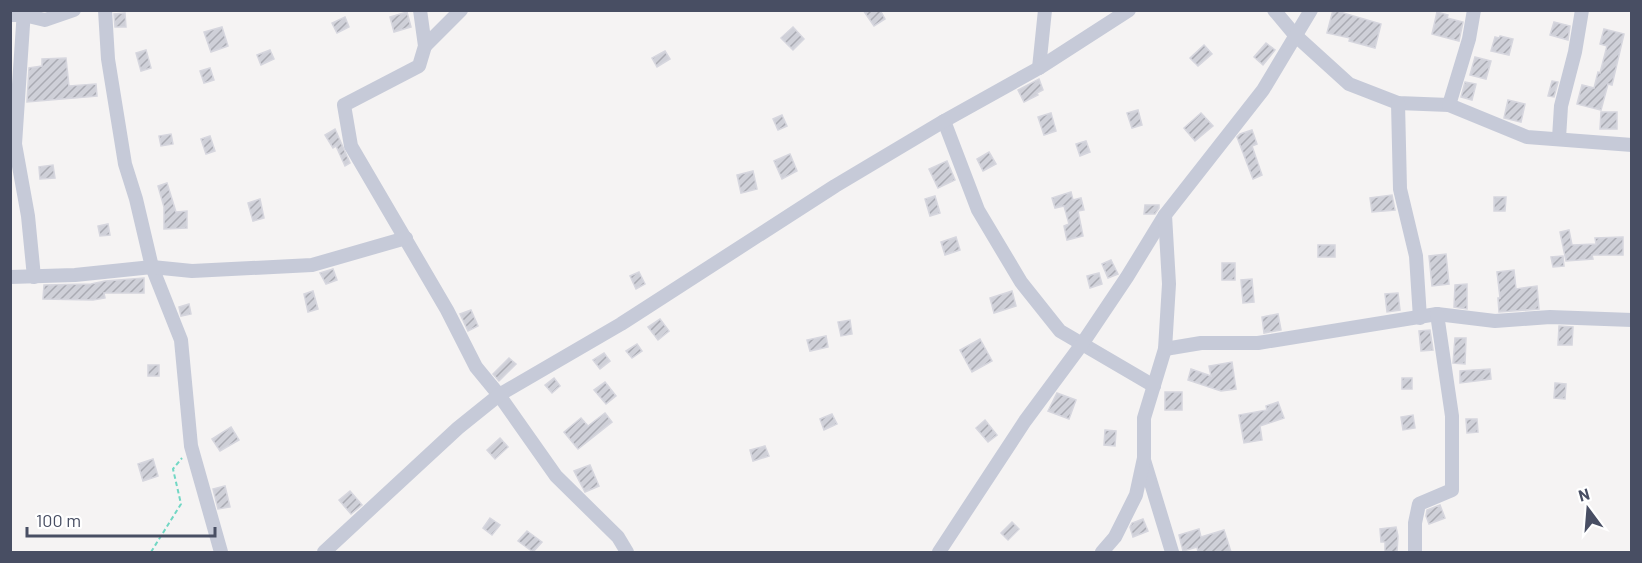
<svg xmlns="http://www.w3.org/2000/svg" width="1642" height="563" viewBox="0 0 1642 563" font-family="Barlow,sans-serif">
	<defs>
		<pattern id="building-hatch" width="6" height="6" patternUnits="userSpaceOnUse" patternTransform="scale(1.5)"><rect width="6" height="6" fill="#cfd0d8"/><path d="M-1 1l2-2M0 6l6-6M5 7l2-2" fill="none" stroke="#aaabb3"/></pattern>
	</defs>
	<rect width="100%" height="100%" fill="#f5f3f3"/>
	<g fill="url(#building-hatch)" stroke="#d6d6de" stroke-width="1.5">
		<path d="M863,10H880L885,19L874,26Z"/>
		<path d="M1333,10L1381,24L1375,48L1349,41L1350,38L1327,33Z"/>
		<path d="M407,12L411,27L394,32L390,17Z"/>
		<path d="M1437,12L1448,15L1447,18L1463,22L1459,41L1432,34Z"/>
		<path d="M125,13L126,27H115L114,14Z"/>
		<path d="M345,17L349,27L337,33L332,23Z"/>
		<path d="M1554,22L1570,26L1568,40L1550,35Z"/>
		<path d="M222,27L228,46L211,52L204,32Z"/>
		<path d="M793,27L804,39L793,50L781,38Z"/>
		<path d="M1604,29L1624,34L1612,85L1608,84L1601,110L1577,104L1582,85L1594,88L1598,72L1600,73L1607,46L1600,44Z"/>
		<path d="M1500,36L1513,39L1509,55L1491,51L1495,37L1499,38Z"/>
		<path d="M1266,43L1275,50L1263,65L1254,57Z"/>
		<path d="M1204,45L1212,54L1198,66L1190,58Z"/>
		<path d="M146,50L151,68L141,71L136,53Z"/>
		<path d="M270,50L274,59L261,65L257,55Z"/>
		<path d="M665,51L670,59L657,67L652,58Z"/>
		<path d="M1475,57L1491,61L1486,79L1470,75Z"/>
		<path d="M66,58L69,86L96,84L97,96L27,102L29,68L42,66V59Z"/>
		<path d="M210,68L214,80L204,83L200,71Z"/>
		<path d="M1039,79L1043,90L1037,93L1038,95L1024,102L1018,90Z"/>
		<path d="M1552,81L1558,82L1554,97L1548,96Z"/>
		<path d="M1465,82L1476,84L1472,100L1461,97Z"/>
		<path d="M1508,100L1525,104L1521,122L1504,118Z"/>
		<path d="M1138,110L1142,125L1132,128L1127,113Z"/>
		<path d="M1601,112H1617V129H1600Z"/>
		<path d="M1051,113L1056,131L1044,135L1038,117Z"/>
		<path d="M1201,113L1213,126L1195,141L1184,128Z"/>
		<path d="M782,115L787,126L778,130L773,119Z"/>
		<path d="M335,129L350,163L345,166L336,146L333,148L325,135Z"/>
		<path d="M1252,130L1257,144L1252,146L1262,175L1253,179L1237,137L1240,134Z"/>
		<path d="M171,134L173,144L161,146L159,136Z"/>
		<path d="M210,136L215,151L206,154L201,139Z"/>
		<path d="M1086,141L1090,152L1080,156L1076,144Z"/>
		<path d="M989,152L996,164L983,171L977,159Z"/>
		<path d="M790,154L797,171L782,179L774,161Z"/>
		<path d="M947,161L955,180L938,188L929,169Z"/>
		<path d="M53,165L55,178L40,179L39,167Z"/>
		<path d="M753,171L757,189L741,193L737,175Z"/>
		<path d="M167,183L176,212L187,211V228L164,229V207L158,186Z"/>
		<path d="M1071,192L1073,200L1081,198L1084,210L1078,211L1083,236L1067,240L1064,226L1069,224L1064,206L1055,208L1052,198Z"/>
		<path d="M1392,195L1395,210L1372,212L1370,198Z"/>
		<path d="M935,196L940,213L930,216L925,199Z"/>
		<path d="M1494,197H1506L1505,211H1494Z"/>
		<path d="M260,199L264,218L253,221L248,203Z"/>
		<path d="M1145,205H1159V208L1155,214H1144Z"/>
		<path d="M108,224L110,235L100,236L98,226Z"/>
		<path d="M1569,230L1572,245L1596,244L1595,238L1623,237V255H1592L1593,259L1566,261L1560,232Z"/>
		<path d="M956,237L960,250L945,255L941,242Z"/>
		<rect x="1318" y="245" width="17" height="12"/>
		<path d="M1446,254L1449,284L1432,286L1429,256Z"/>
		<path d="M1563,256L1564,266L1553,267L1551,257Z"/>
		<path d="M1111,260L1118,274L1108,278L1102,264Z"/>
		<rect x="1222" y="263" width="13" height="17"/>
		<path d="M333,269L337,280L326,284L320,273Z"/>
		<path d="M1514,270L1516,289L1537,286L1539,309L1499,312L1498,298H1500L1497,272Z"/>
		<path d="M639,272L645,284L636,289L630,276Z"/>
		<path d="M1099,273L1102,284L1090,288L1087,276Z"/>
		<path d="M144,278V293H104L105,298L93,300L43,299L44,285L91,284L105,281Z"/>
		<path d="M1252,279L1254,302L1243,303L1241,280Z"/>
		<path d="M1467,284V309L1454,307L1455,285Z"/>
		<path d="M313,291L318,309L308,312L304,294Z"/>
		<path d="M1012,291L1016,306L994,313L990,298Z"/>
		<path d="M1398,293L1400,310L1387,312L1385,294Z"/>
		<path d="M189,304L191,314L181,316L179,307Z"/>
		<path d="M471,310L478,326L468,331L460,314Z"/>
		<path d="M1278,314L1281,330L1264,333L1262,317Z"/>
		<path d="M660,319L669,331L658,340L648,327Z"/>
		<path d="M850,320L852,334L841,336L838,322Z"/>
		<path d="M1559,326L1573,327L1572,345H1558Z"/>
		<path d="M1430,330L1433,350L1421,351L1419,331Z"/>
		<path d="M826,336L828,347L810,351L807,340Z"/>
		<path d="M1455,338H1466L1465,364L1453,363Z"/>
		<path d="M980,339L992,361L972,372L960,350Z"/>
		<path d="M637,344L642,351L632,358L626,351Z"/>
		<path d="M604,353L610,361L600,369L593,360Z"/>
		<path d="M509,358L516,364L499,381L493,374Z"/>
		<path d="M1232,362L1236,389L1221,391L1188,380L1191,369L1211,376L1209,366Z"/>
		<rect x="148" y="365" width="11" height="11"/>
		<path d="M1490,369L1491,379L1460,383V371Z"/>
		<path d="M554,378L560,386L552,393L545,385Z"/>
		<rect x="1402" y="378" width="10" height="11"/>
		<path d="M605,382L616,396L606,404L594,390Z"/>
		<path d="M1555,383L1566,384L1565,399L1554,398Z"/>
		<rect x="1165" y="392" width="17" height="18"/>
		<path d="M1057,393L1076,400L1069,419L1048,411Z"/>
		<path d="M1278,402L1284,418L1260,426L1262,440L1244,443L1239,415L1267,410L1266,406Z"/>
		<path d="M605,413L612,422L578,449L564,432L581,418L588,426Z"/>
		<path d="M832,414L837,424L824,430L820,419Z"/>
		<path d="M1413,415L1415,428L1403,430L1401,417Z"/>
		<path d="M1466,419H1477L1478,432L1467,433Z"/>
		<path d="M985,420L997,435L988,442L976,428Z"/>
		<path d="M231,427L239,440L220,451L212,439Z"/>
		<path d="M1105,430L1116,431L1115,446L1104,445Z"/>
		<path d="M500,438L508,447L495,459L487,450Z"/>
		<path d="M765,446L769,456L753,461L750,450Z"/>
		<path d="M153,459L158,476L143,481L138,464Z"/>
		<path d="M590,465L599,486L585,492L574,471Z"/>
		<path d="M225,486L230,507L218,509L213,489Z"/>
		<path d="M350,491L362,505L351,514L339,500Z"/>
		<path d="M1440,505L1445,518L1429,524L1426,516L1427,510Z"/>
		<path d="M490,518L500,525L492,535L483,528Z"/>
		<path d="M1143,519L1148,531L1133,537L1130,527L1132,523Z"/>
		<path d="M1012,522L1019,529L1008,540L1001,533Z"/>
		<path d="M1396,527L1398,536L1397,552H1385V542H1381L1380,529Z"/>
		<path d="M1199,529L1201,537L1224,530L1231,552H1198L1197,547L1183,551L1179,535Z"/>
		<path d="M527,531L542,542L533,552L518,541Z"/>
	</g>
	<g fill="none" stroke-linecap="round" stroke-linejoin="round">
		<path stroke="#72d7c4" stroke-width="2" stroke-dasharray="4.5 3" stroke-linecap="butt" d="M151,552L181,504L173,469L182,458"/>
		<g stroke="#c6cad8" stroke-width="14">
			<path d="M24,10L15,144L28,216L34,277"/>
			<path d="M105,10L108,59L125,164L136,199L152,267L181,340L191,446L221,552"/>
			<path d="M420,10L425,46L419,66L344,105L351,146L447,310L476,367L499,395L556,476L618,537L627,552"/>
			<path d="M1274,10L1295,35L1349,84L1398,103L1449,105L1527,137L1632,145"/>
			<path d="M10,15H24L45,20L74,10"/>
			<path d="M425,46L461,10"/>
			<path d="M1039,68L1045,10"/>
			<path d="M1398,103L1400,189L1416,256L1420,318"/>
			<path d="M1449,105L1469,39L1474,10"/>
			<path d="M944,121L978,210L1021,282L1060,331L1154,386"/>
			<path d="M1559,138L1561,106L1575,52L1582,10"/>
			<path d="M10,277L75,275L152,267L192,271L312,265L406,238"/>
			<path d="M1165,349L1201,343H1258L1437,314L1495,321L1550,317L1632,320"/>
			<path d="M1144,460L1172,552"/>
			<path d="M324,552L458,428L499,395L621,324L835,186L944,121L1039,68L1129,10"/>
			<path d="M939,552L1025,421L1082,344L1127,277L1165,215"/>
			<path d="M1102,552L1115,537L1136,495L1144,458V418L1165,349L1169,284L1165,215L1263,90L1311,10"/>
			<path d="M1415,552V523L1419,504L1452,490V416L1437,314"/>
		</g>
	</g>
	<rect width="1642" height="563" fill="none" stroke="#484e63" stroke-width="24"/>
	<g transform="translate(1588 509) rotate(344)" stroke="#ffffff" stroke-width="4.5" paint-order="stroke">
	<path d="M0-4.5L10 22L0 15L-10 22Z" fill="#484e63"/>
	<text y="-9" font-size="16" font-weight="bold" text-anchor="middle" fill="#484e63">N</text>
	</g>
	<path d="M27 527v9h188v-9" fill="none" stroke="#484e63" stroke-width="3"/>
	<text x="36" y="527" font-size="18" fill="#484e63" stroke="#ffffff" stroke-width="4.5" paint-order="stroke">100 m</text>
</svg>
